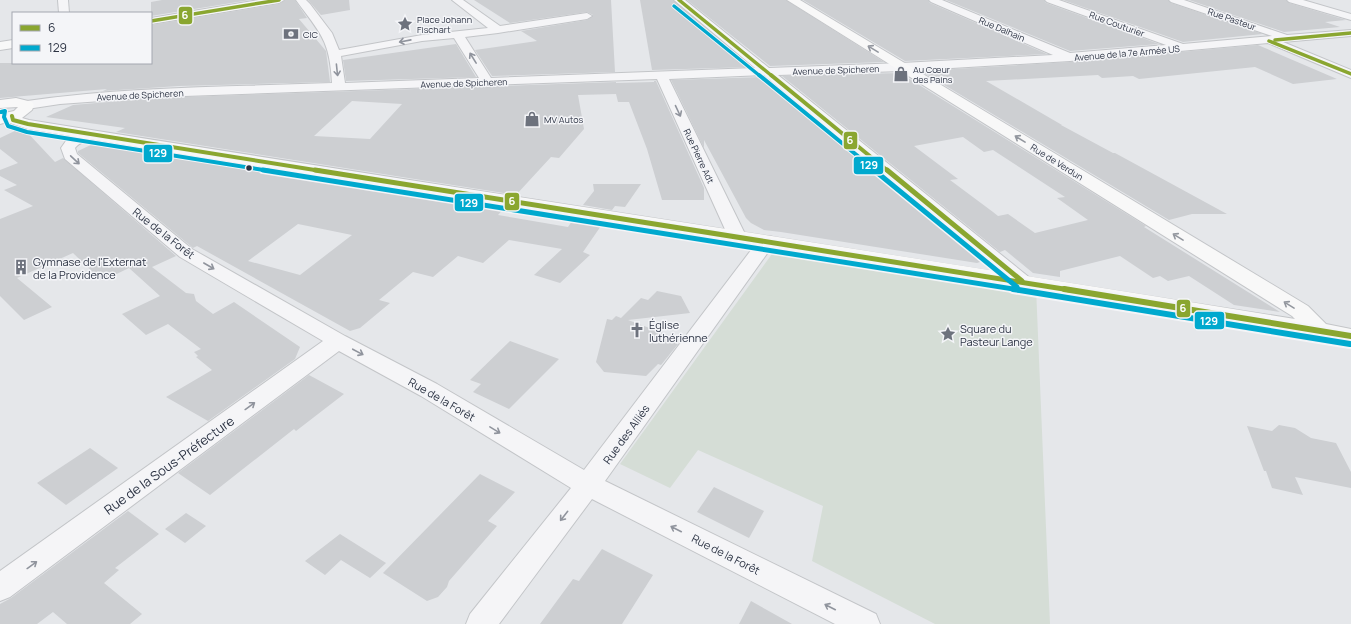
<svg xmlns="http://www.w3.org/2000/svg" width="1351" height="624" viewBox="0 0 1351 624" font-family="Manrope,sans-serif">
	<rect width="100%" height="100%" fill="#e5e7ea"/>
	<path fill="#d5ddd6" d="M777,247L1036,287L1050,624H935L812,561L823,506L698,450L670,488L620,464Z"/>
	<g fill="#cdcfd2" fill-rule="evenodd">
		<path d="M162,0H250L151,16V2Z"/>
		<path d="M285,0H295L307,18L299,19L326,51L330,82L179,86L103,91L107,89L0,98V63H151V25L279,4Z"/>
		<path d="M308,0H349L350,10L321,15Z"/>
		<path d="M474,0H611L615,72L492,76L475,50L537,41L521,31L587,20L593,15L587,12L510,23Z"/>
		<path d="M640,0H673L751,67L652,70Z"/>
		<path d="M687,0H786L884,62L770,66Z"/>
		<path d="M803,0H928L930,3L1047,54L905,61Z"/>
		<path d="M946,0H1044L1046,3L1159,44L1070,51Z"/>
		<path d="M1063,0H1168L1171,3L1263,34L1183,42Z"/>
		<path d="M1189,0H1286L1289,3L1346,20L1325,22L1340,27L1284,32Z"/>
		<path d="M456,44L476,77L346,81L343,60Z"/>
		<path d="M1258,45L1337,79L1293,84L1255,67L1139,79L1133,76L1102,78L1098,75L986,81L1062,125H1061L1113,153H1115L1227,214H1192L1169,220L921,71L1070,62Z"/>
		<path d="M900,73L1146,226L1144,227L1280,312L1234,305L1189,276L1168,281L1160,276L1153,278L1120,256L1060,271V277L1033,273L1005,250L1000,252L782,76ZM963,137L984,152L993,150L1065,197L1057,198L1088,220L1035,233L1008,214L998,216L993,212L950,180L958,179L914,146Z"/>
		<path d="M763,77L983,261L977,263L781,232L764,230L751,223L746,218L704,140V148L671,80Z"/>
		<path d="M654,81H656L704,188V200H662L647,149L629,102H618L616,94L578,95L584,129L559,158L551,157L516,195L116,132L125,128L46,117L73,105L156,98L616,82V83L654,82ZM352,101L402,104L370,139L314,136Z"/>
		<path d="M21,128L25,130L55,162L63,158L176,256L152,267L186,293L194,294L196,301L213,314L234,302L300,347L295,359L208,421L166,397L212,370L196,357L198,356L194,352L201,349L168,324L146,335L122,314L160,296L129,268L102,281L73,253L17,278L52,307L24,320L0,296V219L33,206L4,190L17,185L0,176V170L18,163L0,149V138Z"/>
		<path d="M97,142L505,207L498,215L568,227L574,218L603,223L583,252L590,255L560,283L534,275L562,249L509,240L483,263L458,256L433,277L413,272L379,300L390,303L360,328L350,331L197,246L193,248L78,153V151ZM298,224L352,235L300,275L248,261Z"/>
		<path d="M593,184H641L625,207L615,206L612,210L583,205L594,191Z"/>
		<path d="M657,291L681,296L690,313L628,320L679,339L675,343L678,344L661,365L658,364L646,376L604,372L596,362L607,319L612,320L616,316L621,318L641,298L648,300Z"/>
		<path d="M510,341L559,359L509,409L473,392L481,384L470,380Z"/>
		<path d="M309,375L344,394L296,431L294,429L210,495L178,473Z"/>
		<path d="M1279,425L1295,428L1311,438L1336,443L1351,472V488L1295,477L1303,495L1272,488L1266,471H1264L1247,426L1272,431Z"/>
		<path d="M90,448L118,468L66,505L37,483Z"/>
		<path d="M480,474L515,492L488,521L497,526L449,581L447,587L438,597L427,601L383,573Z"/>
		<path d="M714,487L764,511L749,538L697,512Z"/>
		<path d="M128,511L159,534L115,568L119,570L104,583L142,614L130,624H67L53,612L37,624H0V604L11,598Z"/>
		<path d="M186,513L206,526L185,543L165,529Z"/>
		<path d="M340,534L386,563L370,578L341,560L325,575L305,561Z"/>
		<path d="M602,549L653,575L622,624H540L573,579L579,581Z"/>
		<path d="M751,601L792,624H739Z"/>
	</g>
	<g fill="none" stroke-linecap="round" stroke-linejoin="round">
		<g stroke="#c3c5c8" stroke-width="2">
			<g id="minor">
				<path d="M58,0H68L69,13H59Z"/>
				<path d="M296,0H306L310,4L332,33L339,50L422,35L488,28L452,0H463L500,26L587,13L592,16L587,19L498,33L465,37L491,78L755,68L674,0H685L769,68L902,63L1053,55L931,2L929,0H942L1070,53L1166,45L1047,2L1045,0H1059L1183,44L1272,36L1171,2L1169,0H1184L1287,35L1351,30V36L1283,42L1351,70V78L1268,43L1070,61L902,71L778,75L1030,278L1033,282L1030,286L1023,288L1016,286L764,75L669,79L746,236L743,240L737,241L731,240L728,236L657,79L156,97L60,104L27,109L22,108L20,105L22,102L27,101C128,86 231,87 332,83C330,40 320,33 296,0ZM454,38L479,78L345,83L341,56L422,41Z"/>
				<path d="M1287,0H1303L1351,14V20L1289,2Z"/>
				<path d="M88,130L93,131L95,134C90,141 80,141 75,148L77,154L192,249L345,336L437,384L584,470L761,237L767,236L773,237L776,241L605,481L876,614L880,624H835L592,499L499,624H466L470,614L571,488L421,396L339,351L10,597L0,601V571L323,341L180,257L65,159L61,148L68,138Z"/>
			</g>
		</g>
		<g stroke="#c3c5c8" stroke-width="2">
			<g id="secondary">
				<path d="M259,0H284L279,3L151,24V18Z"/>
				<path d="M787,0H800L1308,306L1326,324L1351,329V343C911,268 469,202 28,129L7,122L0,124V114L14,111L18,107L0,108V100L16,98L32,102L34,105L32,110L22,118L29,120C451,188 874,250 1295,319L1292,316Z"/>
				<path d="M13,40V48L0,50V42Z"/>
			</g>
		</g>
		<use href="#minor" fill="#f5f5f7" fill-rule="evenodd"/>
		<use href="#secondary" fill="#f8f8f8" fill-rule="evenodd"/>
		<g stroke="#f4f5f8" stroke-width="5">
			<g id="bus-1-far3">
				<path d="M679,0L772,76"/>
				<path d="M151,21L279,0"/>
				<path d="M1275,40L1351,33"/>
				<path d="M1269,41L1351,74"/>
			</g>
		</g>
		<g stroke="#f4f5f8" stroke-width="6">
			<g id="bus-1-far2">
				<path d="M771,75L888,171"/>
				<path d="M12,116L13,120L28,124L321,171"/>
			</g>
		</g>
		<g stroke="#f4f5f8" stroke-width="8">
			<g id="bus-1-far1">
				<path d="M315,170L1070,290"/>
				<path d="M887,170L1022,281"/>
			</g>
		</g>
		<g stroke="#f4f5f8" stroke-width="10">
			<path id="bus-1" d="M1064,289L1351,336"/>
		</g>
		<g stroke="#f4f5f8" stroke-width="5">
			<path id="bus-2-far3" d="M674,6L760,76"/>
		</g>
		<g stroke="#f4f5f8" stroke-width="6">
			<g id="bus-2-far2">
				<path d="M759,75L876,171"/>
				<path d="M1,112L5,111L4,117L8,126L27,132L270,171"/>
			</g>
		</g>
		<g stroke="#f4f5f8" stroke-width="8">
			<g id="bus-2-far1">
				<path d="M263,170L1019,290"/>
				<path d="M874,170L1017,287"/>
			</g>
		</g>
		<g stroke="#f4f5f8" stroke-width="10">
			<path id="bus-2" d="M1013,289L1350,344"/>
		</g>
		<use href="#bus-1-far3" stroke="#8aa630" stroke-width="3.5"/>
		<use href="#bus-1-far2" stroke="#8aa630" stroke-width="4"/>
		<use href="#bus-1-far1" stroke="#8aa630" stroke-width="5"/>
		<use href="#bus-1" stroke="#8aa630" stroke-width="6"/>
		<use href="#bus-2-far3" stroke="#00a9ce" stroke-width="3.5"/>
		<use href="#bus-2-far2" stroke="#00a9ce" stroke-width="4"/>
		<use href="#bus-2-far1" stroke="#00a9ce" stroke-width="5"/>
		<use href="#bus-2" stroke="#00a9ce" stroke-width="6"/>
	</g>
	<defs><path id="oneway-shaft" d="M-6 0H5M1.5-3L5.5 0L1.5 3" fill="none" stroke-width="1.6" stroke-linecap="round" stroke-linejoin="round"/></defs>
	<g stroke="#90949d">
		<use href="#oneway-shaft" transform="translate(405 41) rotate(169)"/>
		<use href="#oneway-shaft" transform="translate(473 58) rotate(-122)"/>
		<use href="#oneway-shaft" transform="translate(337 70) rotate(84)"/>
		<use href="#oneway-shaft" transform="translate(678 111) rotate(65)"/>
		<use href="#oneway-shaft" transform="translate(75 160) rotate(43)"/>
		<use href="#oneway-shaft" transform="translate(209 266) rotate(30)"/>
		<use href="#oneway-shaft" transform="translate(358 352) rotate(28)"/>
		<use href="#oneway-shaft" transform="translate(250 406) rotate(-36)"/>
		<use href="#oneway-shaft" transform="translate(495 430) rotate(31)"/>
		<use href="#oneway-shaft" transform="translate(564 516) rotate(128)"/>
		<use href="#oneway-shaft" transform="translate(676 529) rotate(-153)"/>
		<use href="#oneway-shaft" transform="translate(32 565) rotate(-36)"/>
		<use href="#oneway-shaft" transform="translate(830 607) rotate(-153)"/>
	</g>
	<g stroke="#92969e">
		<use href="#oneway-shaft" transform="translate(873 49) rotate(-149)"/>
		<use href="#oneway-shaft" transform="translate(1020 139) rotate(-148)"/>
		<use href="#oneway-shaft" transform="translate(1178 237) rotate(-148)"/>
		<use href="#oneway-shaft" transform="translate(1289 305) rotate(-148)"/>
	</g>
	<defs>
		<g id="sight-bare" transform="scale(1.2)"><path d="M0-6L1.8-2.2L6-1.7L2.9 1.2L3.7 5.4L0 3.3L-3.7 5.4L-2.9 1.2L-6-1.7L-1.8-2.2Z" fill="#6d727d" stroke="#f4f5f8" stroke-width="2.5" paint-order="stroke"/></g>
		<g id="bank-bare" transform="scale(1.2)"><path d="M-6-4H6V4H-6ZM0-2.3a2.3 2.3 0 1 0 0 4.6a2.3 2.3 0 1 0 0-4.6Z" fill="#6d727d" stroke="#f4f5f8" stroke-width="2.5" paint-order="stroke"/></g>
		<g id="shop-bare" transform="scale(1.2)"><path d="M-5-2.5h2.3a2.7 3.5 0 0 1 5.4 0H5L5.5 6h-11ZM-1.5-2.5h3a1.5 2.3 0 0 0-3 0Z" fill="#6d727d" stroke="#f4f5f8" stroke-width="2.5" paint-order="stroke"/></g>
		<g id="building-bare" transform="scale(1.2)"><path d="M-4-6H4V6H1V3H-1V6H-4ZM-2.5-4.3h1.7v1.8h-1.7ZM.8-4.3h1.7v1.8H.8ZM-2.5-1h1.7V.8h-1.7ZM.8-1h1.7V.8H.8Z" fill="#6d727d" stroke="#f4f5f8" stroke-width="2.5" paint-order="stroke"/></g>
		<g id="church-bare" transform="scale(1.2)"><path d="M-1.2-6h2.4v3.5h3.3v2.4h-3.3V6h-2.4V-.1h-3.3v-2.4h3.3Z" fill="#6d727d" stroke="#f4f5f8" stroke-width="2.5" paint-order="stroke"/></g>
	</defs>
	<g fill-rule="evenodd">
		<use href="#sight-bare" x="405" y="24"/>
		<use href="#bank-bare" x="291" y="34"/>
		<use href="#shop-bare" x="901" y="74"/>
		<use href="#shop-bare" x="532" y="119"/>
		<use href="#building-bare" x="21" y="267"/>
		<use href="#church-bare" x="637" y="330"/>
		<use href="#sight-bare" x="948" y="334"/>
	</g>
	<circle fill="#2c3343" stroke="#f4f5f8" stroke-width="1.5" cx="249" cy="168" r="3.5"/>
	<g text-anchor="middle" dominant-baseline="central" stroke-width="3" stroke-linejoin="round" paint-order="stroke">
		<g font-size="9" fill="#2c3343" stroke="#f4f5f8" text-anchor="start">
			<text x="417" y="19">Place Johann<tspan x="417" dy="10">Fischart</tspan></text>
			<text x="303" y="34">CIC</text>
			<text x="913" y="69">Au Cœur<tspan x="913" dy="10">des Pains</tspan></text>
			<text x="544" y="119">MV Autos</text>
		</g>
		<g font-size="9" fill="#2c3343" stroke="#f4f5f8">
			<text transform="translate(1232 19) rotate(19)">Rue Pasteur</text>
			<text transform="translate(1117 24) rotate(20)">Rue Couturier</text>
			<text transform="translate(1002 29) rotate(23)">Rue Dalhain</text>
			<text transform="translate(1127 53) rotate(-5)">Avenue de la 7e Armée US</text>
			<text transform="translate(836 70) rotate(-2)">Avenue de Spicheren</text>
			<text transform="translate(464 83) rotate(-2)">Avenue de Spicheren</text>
			<text transform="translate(140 95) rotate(-3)">Avenue de Spicheren</text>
			<text transform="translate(699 156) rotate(65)">Rue Pierre Adt</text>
			<text transform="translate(1057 162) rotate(32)">Rue de Verdun</text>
		</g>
		<g font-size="11" fill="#2c3343" stroke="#f4f5f8">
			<text transform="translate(164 233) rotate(38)">Rue de la Forêt</text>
			<text transform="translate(442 399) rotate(30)">Rue de la Forêt</text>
			<text transform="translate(626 434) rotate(-54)">Rue des Alliés</text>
			<text transform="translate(726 554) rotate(27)">Rue de la Forêt</text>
		</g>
		<g font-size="11" fill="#2c3343" stroke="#f4f5f8" text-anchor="start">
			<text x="33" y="261">Gymnase de l'Externat<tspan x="33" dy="13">de la Providence</tspan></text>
			<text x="649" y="324">Église<tspan x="649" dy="13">luthérienne</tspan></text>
			<text x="960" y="328">Square du<tspan x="960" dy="13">Pasteur Lange</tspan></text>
		</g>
		<g font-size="13" fill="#2c3343" stroke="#f4f5f8">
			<text transform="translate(169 465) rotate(-36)">Rue de la Sous-Préfecture</text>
		</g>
	</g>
	<g stroke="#f4f5f8" stroke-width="1.5">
		<rect x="178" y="6" width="15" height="19" rx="4" fill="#8aa630"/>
		<rect x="843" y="131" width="15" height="19" rx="4" fill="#8aa630"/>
		<rect x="143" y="144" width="30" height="19" rx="4" fill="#00a9ce"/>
		<rect x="853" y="156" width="31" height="19" rx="4" fill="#00a9ce"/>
		<rect x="504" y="192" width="16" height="19" rx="4" fill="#8aa630"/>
		<rect x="454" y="193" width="30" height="19" rx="4" fill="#00a9ce"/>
		<rect x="1176" y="299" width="15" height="19" rx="4" fill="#8aa630"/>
		<rect x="1194" y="311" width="31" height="19" rx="4" fill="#00a9ce"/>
	</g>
	<g font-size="11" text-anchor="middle" font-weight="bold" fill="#fff">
		<text x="185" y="19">6</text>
		<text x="850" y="144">6</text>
		<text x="158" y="157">129</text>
		<text x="869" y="169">129</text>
		<text x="512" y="205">6</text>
		<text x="469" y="207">129</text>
		<text x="1183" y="312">6</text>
		<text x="1209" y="325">129</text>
	</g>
	<rect x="12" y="12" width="140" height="52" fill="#f4f5f8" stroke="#a4a7b0"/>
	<rect x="20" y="25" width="20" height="6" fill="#8aa630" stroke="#a4a7b0"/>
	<text x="48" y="32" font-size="12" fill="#2c3343">6</text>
	<rect x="20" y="45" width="20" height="6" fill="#00a9ce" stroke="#a4a7b0"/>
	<text x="48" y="52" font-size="12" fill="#2c3343">129</text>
</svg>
